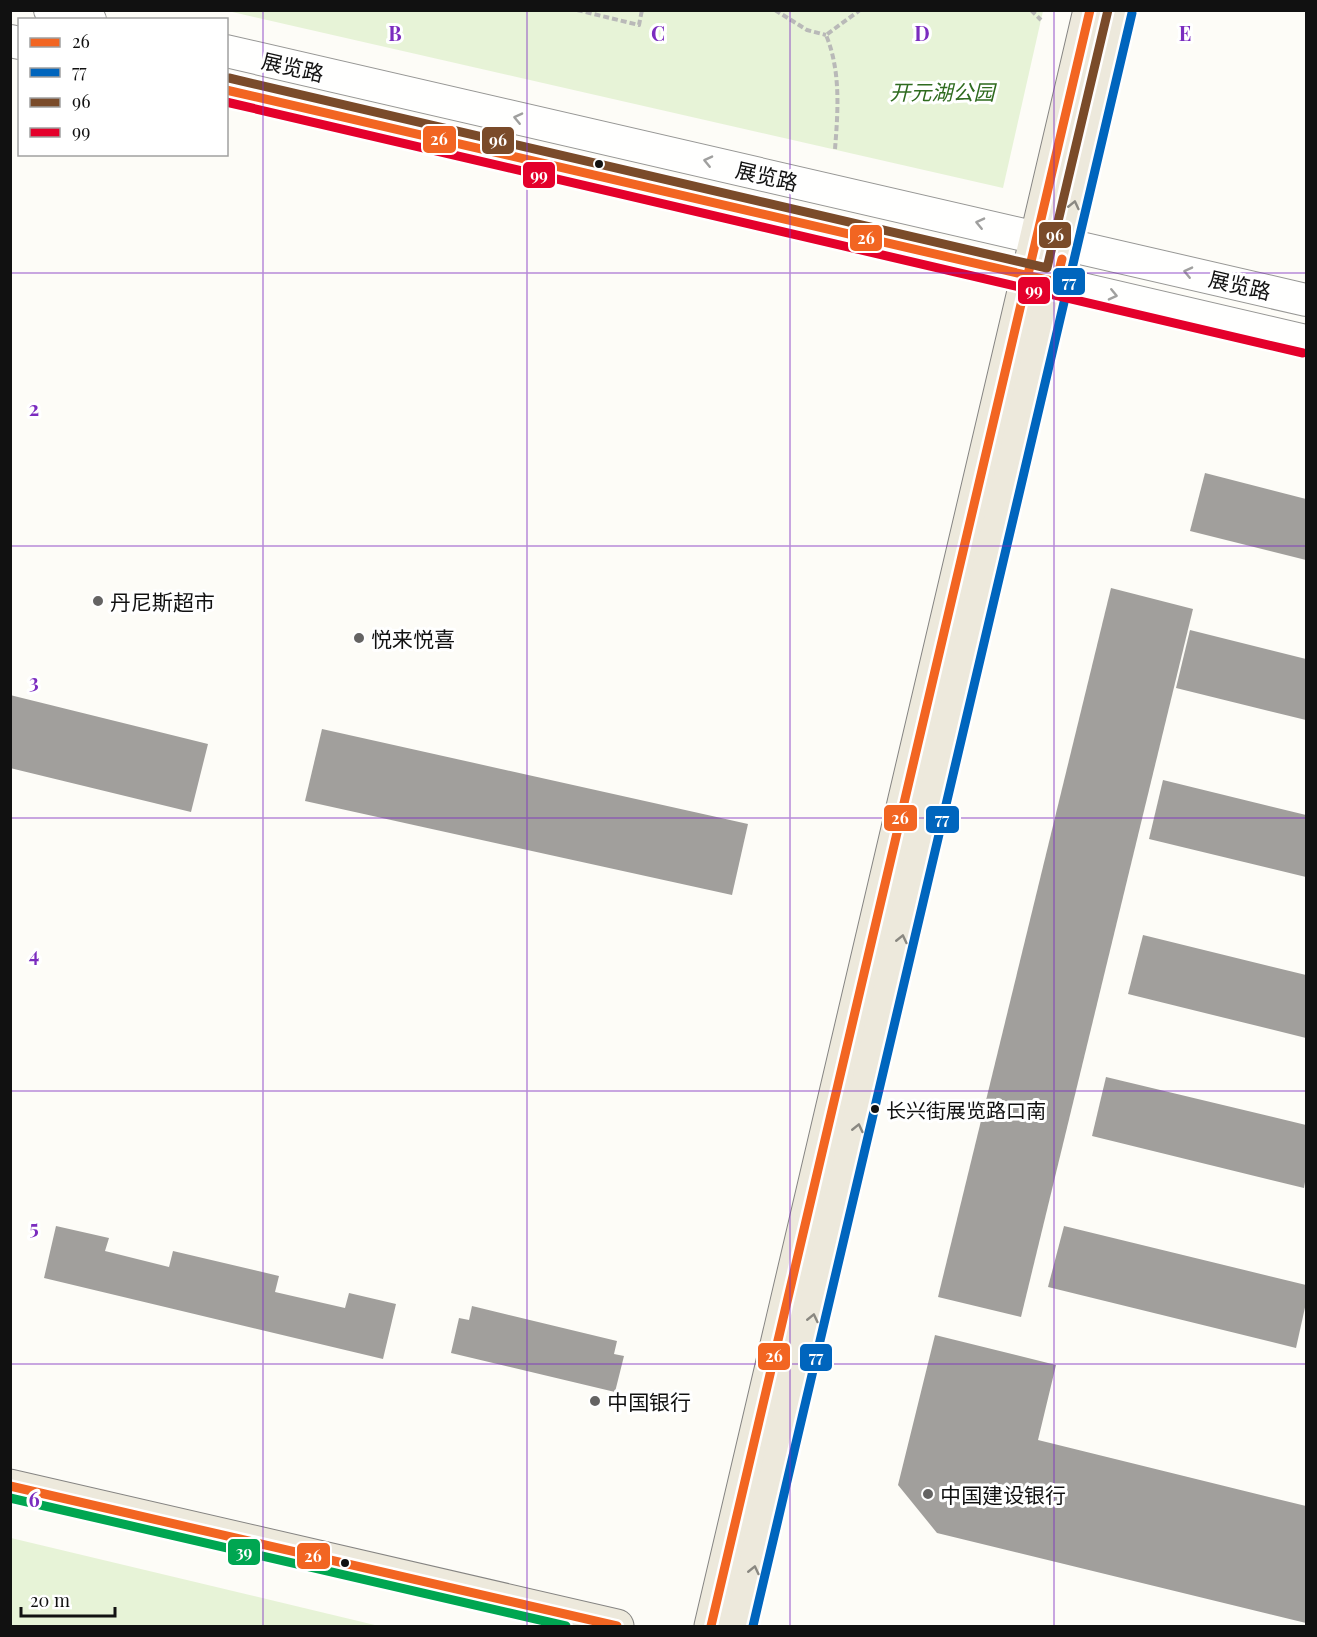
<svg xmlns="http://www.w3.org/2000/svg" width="1317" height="1637" viewBox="0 0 1317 1637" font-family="'Playfair Display','Noto Sans SC',serif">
	<rect width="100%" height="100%" fill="#fdfcf7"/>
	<g fill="#e7f3d7">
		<path d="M228,11L1043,10V11L1003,188Z"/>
		<path d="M10,1538H11L379,1626H11Z"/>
	</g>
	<g fill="#a19f9c">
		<path d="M1205,473L1306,499V560L1190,531Z"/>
		<path d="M1111,588L1193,609L1021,1317L938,1297Z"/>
		<path d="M1190,630L1306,659V720L1176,688Z"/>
		<path d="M10,695L208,744L191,812L10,768Z"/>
		<path d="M322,729L748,824L732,895L305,801Z"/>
		<path d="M1163,780L1306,815V877L1149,839Z"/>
		<path d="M1143,935L1306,975V1038L1128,994Z"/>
		<path d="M1106,1077L1306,1125V1176L1304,1188L1092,1136Z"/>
		<path d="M56,1226L109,1238L105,1251L169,1267L173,1251L279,1276L275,1292L345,1308L349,1293L396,1304L383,1359L44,1278Z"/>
		<path d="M1064,1226L1306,1285V1303L1296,1348L1048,1287Z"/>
		<path d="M472,1306L617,1341L614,1354L624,1356L615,1392L451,1353L459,1318L469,1320Z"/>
		<path d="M935,1335L1056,1365L1038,1440L1306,1506V1623L937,1533L898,1485Z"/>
	</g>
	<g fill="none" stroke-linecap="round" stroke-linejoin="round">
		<g stroke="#979795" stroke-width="34">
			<g id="minor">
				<path d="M50,10L90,20"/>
				<path d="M10,41L20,43"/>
				<path d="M226,51L1306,300"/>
				<path d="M226,90L1306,341"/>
			</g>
		</g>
		<g stroke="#858482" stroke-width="35">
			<g id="major">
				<path d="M10,1486L617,1626"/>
				<path d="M711,1626L1090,10"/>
				<path d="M741,1626L1120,10"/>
			</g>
		</g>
		<g stroke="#b9b9b8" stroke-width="4" stroke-dasharray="6 3" stroke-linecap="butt">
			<path d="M577,10L639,25L642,10"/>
			<path d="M775,10L807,30L826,35"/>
			<path d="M1031,10L1041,20"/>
			<path d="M835,149C838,111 841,71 826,35L860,10"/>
		</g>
		<use href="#minor" stroke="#fffffe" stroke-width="32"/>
		<use href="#major" stroke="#ede9dc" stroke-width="33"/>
		<g stroke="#fff" stroke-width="14">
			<g id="bus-1">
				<path d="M226,90L1056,282L1062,259"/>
				<path d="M10,1486L617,1626"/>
				<path d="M711,1626L1090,10"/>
			</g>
		</g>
		<g stroke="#fff" stroke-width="14">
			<path id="bus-2" d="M753,1626L1132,13"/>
		</g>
		<g stroke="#fff" stroke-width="14">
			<path id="bus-3" d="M229,78L1047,268L1108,10"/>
		</g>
		<g stroke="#fff" stroke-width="14">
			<path id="bus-4" d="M226,102L1303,353"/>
		</g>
		<g stroke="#fff" stroke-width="14">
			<path id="bus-5" d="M10,1498L566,1626"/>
		</g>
		<use href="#bus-1" stroke="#f26522" stroke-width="9"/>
		<use href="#bus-2" stroke="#0065bd" stroke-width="9"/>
		<use href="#bus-3" stroke="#7a4b2a" stroke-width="9"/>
		<use href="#bus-4" stroke="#e4002b" stroke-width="9"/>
		<use href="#bus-5" stroke="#00a651" stroke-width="9"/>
	</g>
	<defs><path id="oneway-chevron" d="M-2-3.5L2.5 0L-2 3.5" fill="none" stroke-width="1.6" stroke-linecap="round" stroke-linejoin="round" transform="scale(1.5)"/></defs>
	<g stroke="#a0a09f">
		<use href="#oneway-chevron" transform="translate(518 118) rotate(-167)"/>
		<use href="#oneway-chevron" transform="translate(708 161) rotate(-167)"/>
		<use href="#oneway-chevron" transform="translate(980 223) rotate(-167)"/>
		<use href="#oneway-chevron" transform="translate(1188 272) rotate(-167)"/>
		<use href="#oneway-chevron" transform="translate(1113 295) rotate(13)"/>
	</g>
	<g stroke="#8a8881">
		<use href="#oneway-chevron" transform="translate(1074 205) rotate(-77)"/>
		<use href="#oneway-chevron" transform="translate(902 939) rotate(-77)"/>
		<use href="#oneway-chevron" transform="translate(858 1128) rotate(-77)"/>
		<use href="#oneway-chevron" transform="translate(813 1318) rotate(-77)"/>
		<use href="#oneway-chevron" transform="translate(754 1570) rotate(-77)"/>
	</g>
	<path fill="none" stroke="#7b2cbf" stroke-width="1.5" stroke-opacity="0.55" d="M263,10V1626M527,10V1626M790,10V1626M1054,10V1626M10,273H1306M10,546H1306M10,818H1306M10,1091H1306M10,1364H1306"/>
	<g fill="#111" stroke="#fff" stroke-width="2">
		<circle cx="599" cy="164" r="5"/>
		<circle cx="875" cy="1109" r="5"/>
		<circle cx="345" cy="1563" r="5"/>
	</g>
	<g fill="#646362" stroke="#fff" stroke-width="2">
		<circle cx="98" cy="601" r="6"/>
		<circle cx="359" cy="638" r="6"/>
		<circle cx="595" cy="1401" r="6"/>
		<circle cx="928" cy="1494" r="6"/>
	</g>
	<g text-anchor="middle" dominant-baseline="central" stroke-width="6" stroke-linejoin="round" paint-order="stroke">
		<g font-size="20" fill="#111" stroke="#fff" text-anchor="start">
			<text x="886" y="1109">长兴街展览路口南</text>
		</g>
		<g font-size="21" fill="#111" stroke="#fff">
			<text transform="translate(293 66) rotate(13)">展览路</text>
			<text transform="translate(767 175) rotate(13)">展览路</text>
			<text transform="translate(1240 284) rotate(13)">展览路</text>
		</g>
		<g font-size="21" font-style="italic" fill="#2f6b1f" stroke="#fff">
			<text x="942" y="91">开元湖公园</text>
		</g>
		<g font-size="21" fill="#111" stroke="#fff" text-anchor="start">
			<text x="110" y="601">丹尼斯超市</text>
			<text x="371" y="638">悦来悦喜</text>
			<text x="607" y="1401">中国银行</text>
			<text x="940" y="1494">中国建设银行</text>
		</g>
	</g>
	<g font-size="20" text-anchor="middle" font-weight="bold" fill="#7b2cbf" stroke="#fff" stroke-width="6" stroke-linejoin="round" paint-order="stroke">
		<text x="395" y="41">B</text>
		<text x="658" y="41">C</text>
		<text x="922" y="41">D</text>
		<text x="1185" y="41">E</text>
		<text x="34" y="416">2</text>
		<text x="34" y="689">3</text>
		<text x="34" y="962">4</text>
		<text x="34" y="1235">5</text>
		<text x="34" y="1507">6</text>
	</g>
	<g stroke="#fff" stroke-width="2">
		<rect x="422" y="125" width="35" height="29" rx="6" fill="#f26522"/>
		<rect x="481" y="126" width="34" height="29" rx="6" fill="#7a4b2a"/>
		<rect x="522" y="161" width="34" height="28" rx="6" fill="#e4002b"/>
		<rect x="1038" y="221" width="34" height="28" rx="6" fill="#7a4b2a"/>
		<rect x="849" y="224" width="34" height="28" rx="6" fill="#f26522"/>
		<rect x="1052" y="267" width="34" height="29" rx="6" fill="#0065bd"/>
		<rect x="1017" y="276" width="34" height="29" rx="6" fill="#e4002b"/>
		<rect x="883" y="804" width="35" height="28" rx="6" fill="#f26522"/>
		<rect x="925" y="805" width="35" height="29" rx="6" fill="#0065bd"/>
		<rect x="757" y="1342" width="34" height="29" rx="6" fill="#f26522"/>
		<rect x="799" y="1343" width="34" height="29" rx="6" fill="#0065bd"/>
		<rect x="227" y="1538" width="34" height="28" rx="6" fill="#00a651"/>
		<rect x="296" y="1542" width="35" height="28" rx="6" fill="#f26522"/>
	</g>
	<g font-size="16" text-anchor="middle" font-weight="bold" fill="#fff">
		<text x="439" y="145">26</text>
		<text x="498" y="146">96</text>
		<text x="539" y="181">99</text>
		<text x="1055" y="241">96</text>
		<text x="866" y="244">26</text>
		<text x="1069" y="288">77</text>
		<text x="1034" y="296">99</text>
		<text x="900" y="824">26</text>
		<text x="942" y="825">77</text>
		<text x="774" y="1362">26</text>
		<text x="816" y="1363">77</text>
		<text x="244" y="1558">39</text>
		<text x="313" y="1562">26</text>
	</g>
	<rect width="1317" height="1637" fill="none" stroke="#111111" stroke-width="24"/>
	<rect x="18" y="18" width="210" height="138" fill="#ffffff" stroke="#a0a0a0" stroke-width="1.5"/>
	<rect x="30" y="38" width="30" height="9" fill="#f26522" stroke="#a0a0a0" stroke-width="1.5"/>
	<text x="72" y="48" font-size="18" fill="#111111">26</text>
	<rect x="30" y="68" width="30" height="9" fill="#0065bd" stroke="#a0a0a0" stroke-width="1.5"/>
	<text x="72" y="78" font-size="18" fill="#111111">77</text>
	<rect x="30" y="98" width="30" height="9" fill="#7a4b2a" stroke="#a0a0a0" stroke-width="1.5"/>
	<text x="72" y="108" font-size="18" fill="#111111">96</text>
	<rect x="30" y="128" width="30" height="9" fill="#e4002b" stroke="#a0a0a0" stroke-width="1.5"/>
	<text x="72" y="138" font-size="18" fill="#111111">99</text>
	<path d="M21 1607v9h94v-9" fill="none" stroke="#111111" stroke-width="3"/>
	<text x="30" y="1607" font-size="18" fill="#111111" stroke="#ffffff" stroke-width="4.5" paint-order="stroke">20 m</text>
</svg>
